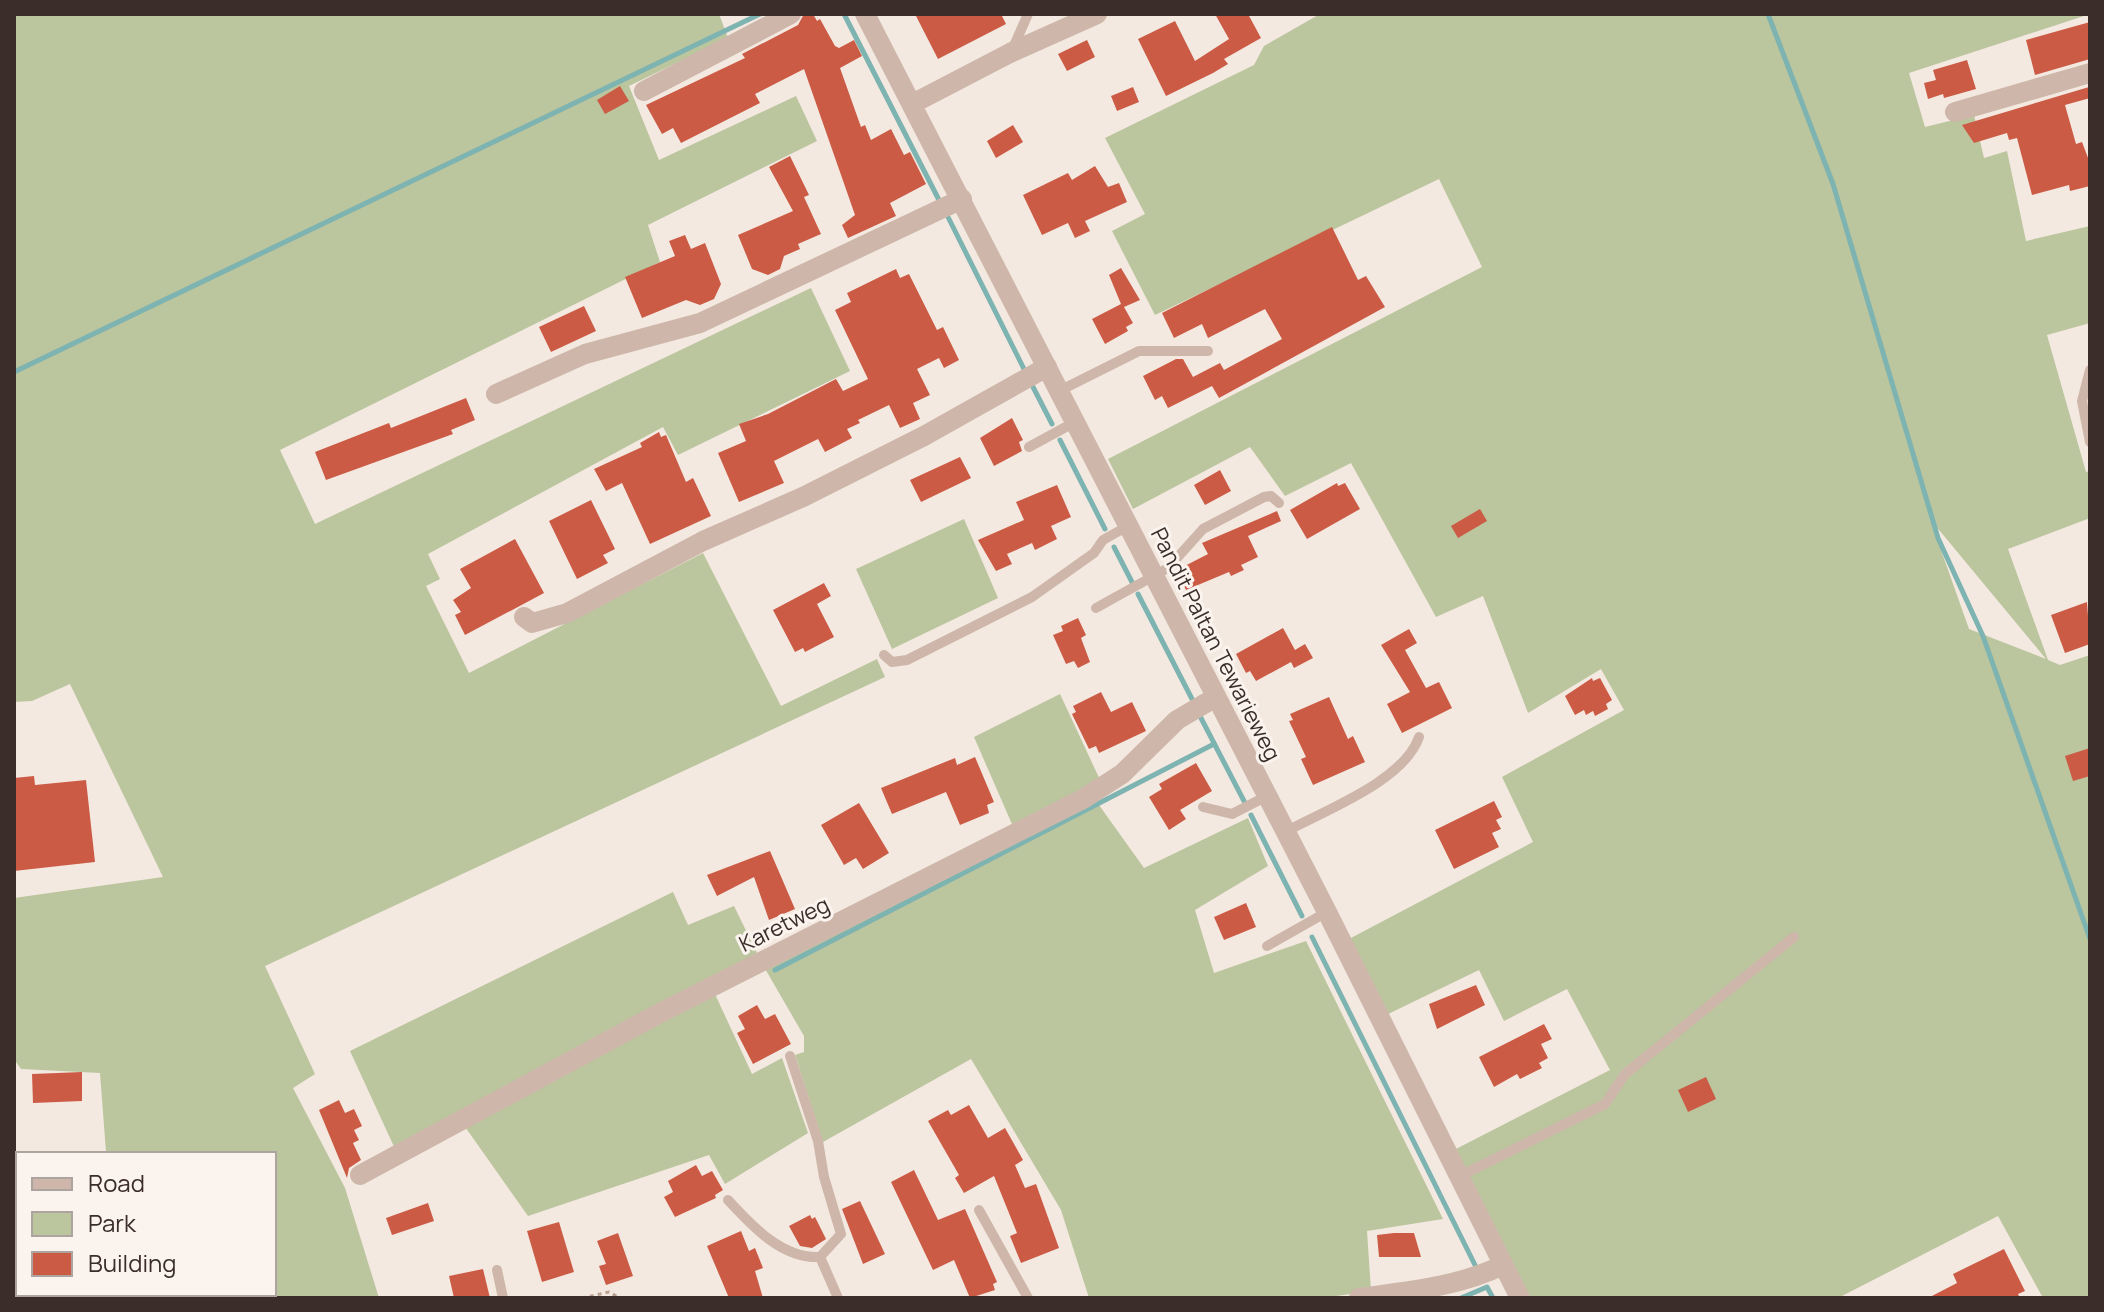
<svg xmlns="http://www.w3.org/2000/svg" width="2104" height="1312" viewBox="0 0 2104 1312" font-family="Manrope,sans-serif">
	<rect width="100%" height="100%" fill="#f4e9e0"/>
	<g fill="#bbc59e" fill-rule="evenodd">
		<path d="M14,14H719L728,38L629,86L659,160L796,96L817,141L648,225L660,262L280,450L315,524L811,288L850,371L678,455L663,427L428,554L440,579L426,586L469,673L703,553L781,706L877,659L885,677L265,966L315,1074L293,1088L345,1188L379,1298H85V1294H274V1154H94L106,1152L100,1073L21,1069L14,1059V898L163,877L70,684L32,701L14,702Z"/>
		<path d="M1320,14H2090L1909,73L1925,127L1974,115L1984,158L2007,151L2026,241L2090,226V323L2047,335L2086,472L2090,471V518L2008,549L2048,660L2060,665L2090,655V1298H2043L1998,1216L1838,1298H1527L1452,1151L1610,1070L1567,989L1504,1021L1479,970L1384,1016L1349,939L1533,842L1502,777L1624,710L1601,669L1528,713L1483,596L1436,617L1351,463L1285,496L1250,447L1133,509L1108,459L1482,267L1439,179L1155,315L1112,231L1145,214L1105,138L1254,65L1264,46ZM1930,519L2046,659L1969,629Z"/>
		<path d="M964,519L998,598L892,649L856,569Z"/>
		<path d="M1060,694L1101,782L1015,831L974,737Z"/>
		<path d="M1094,798L1144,868L1248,818L1268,866L1195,910L1214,973L1306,941L1443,1219L1367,1231L1371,1291L1322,1298H1089L1061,1210L971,1059L823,1142L795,1055L804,1052V1036L764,967Z"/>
		<path d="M673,892L688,925L734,906L759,957L396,1151L350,1051Z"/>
		<path d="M714,992L752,1074L782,1058L808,1133L725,1184L709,1155L528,1216L463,1124Z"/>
	</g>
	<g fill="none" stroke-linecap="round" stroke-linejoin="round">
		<g stroke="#7db3b1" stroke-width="5">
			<path d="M844,14L940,202"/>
			<path d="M1768,14L1833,184L1938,538L1983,636L2090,939"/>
			<path d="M948,217L1025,371"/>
			<path d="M14,372L760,14"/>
			<path d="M1032,385L1052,424"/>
			<path d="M1060,440L1105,529"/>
			<path d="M1114,547L1133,584"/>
			<path d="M1138,594L1192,699"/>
			<path d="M1201,718L1244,801"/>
			<path d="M1251,815L1302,916"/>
			<path d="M1312,937L1475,1265"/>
			<path d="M775,970L1214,744"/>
			<path d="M1461,1298L1487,1287L1493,1298"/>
		</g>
	</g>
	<g fill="#cc5b46">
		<path d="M804,14H813L817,21L820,19L835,46L839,48L854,40L862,56L840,68L861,127L865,125L871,140L891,129L904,155L910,152L926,184L890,203L896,216L848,238L842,225L855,215L804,69L755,94L760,103L681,143L673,128L662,134L646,105L745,58L742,54L798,25Z"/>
		<path d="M915,14H1001L1006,24L938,59Z"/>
		<path d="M1215,14H1248L1261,38L1224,59L1228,64L1213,73L1166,96L1138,39L1175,21L1195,61L1229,39Z"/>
		<path d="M2090,22V59L2035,75L2026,40Z"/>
		<path d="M1087,40L1095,57L1067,71L1058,54Z"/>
		<path d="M1967,60L1976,89L1944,98L1943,94L1928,99L1924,83L1936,80L1933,70Z"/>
		<path d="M620,86L629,101L605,114L597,100Z"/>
		<path d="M1133,87L1139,102L1117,111L1111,96Z"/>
		<path d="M2089,87L2090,98L2065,105L2076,144L2082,142L2090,163V186L2070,191L2069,185L2032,195L2017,138L2009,140L2007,133L1974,143L1962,125Z"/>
		<path d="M1013,125L1023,142L996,158L987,141Z"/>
		<path d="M790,156L809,195L804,197L821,234L798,244L800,249L784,256L780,269L768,275L752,269L738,235L793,211L769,167Z"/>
		<path d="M1095,166L1108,187L1119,183L1127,202L1085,221L1090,231L1075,238L1068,223L1042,235L1023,195L1068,173L1072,180Z"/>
		<path d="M1332,227L1358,280L1366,276L1385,307L1219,398L1212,386L1168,408L1162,396L1155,400L1143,376L1176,359H1183L1193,377L1220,363L1224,370L1282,339L1265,309L1208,338L1202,324L1174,338L1162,313Z"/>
		<path d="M685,235L691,249L705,243L721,284L714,299L700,305L686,300L642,318L625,277L675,256L669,241Z"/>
		<path d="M1121,268L1140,300L1124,307L1133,323L1126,327L1128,331L1105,344L1092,319L1121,304L1109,275Z"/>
		<path d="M896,269L900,278L909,274L937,330L943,327L959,360L944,368L939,358L917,369L930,395L913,403L920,419L900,428L889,405L858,420L860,423L847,429L852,438L825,452L818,439L774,461L784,483L739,502L718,453L746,441L739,424L768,414L836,379L843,391L868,379L835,310L851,302L847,293Z"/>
		<path d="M584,306L596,331L551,352L539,327Z"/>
		<path d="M466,398L475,420L451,430L453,434L326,480L315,452L389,423L391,428Z"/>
		<path d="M1012,418L1023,440L1019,442L1022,451L994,466L980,438Z"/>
		<path d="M659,432L661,437L666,435L686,482L693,478L711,516L650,544L622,483L606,491L594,469L642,447L640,443Z"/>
		<path d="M960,457L971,478L921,502L910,480Z"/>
		<path d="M1220,470L1231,491L1205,505L1194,485Z"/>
		<path d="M1337,483L1338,486L1345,483L1360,509L1307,539L1290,510Z"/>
		<path d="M1057,485L1071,517L1051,526L1057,539L1035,550L1032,543L1007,554L1012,564L996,571L978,540L1024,520L1016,502Z"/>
		<path d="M591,500L615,549L603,555L608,563L577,579L549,521Z"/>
		<path d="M1480,509L1487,521L1458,538L1451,526Z"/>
		<path d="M1277,511L1281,521L1248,536L1258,557L1241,565L1244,570L1231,576L1229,572L1186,590L1177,570L1208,554L1202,543Z"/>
		<path d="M515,539L544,593L465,635L455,615L461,612L453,600L471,588L460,569Z"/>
		<path d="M824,583L831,596L817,604L834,637L805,652L803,648L795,652L773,610Z"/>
		<path d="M2087,602L2090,644L2065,653L2051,615Z"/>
		<path d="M1078,618L1086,635L1081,638L1090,662L1078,668L1074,661L1066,664L1053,635L1063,631L1061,626Z"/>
		<path d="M1283,628L1295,650L1305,644L1313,658L1294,668L1291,662L1256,681L1250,671L1246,673L1236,654Z"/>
		<path d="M1409,629L1417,643L1405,650L1426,688L1439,682L1452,708L1402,733L1387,704L1410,692L1381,645Z"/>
		<path d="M1592,678L1593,681L1600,678L1612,700L1606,704L1608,709L1595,716L1593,711L1586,715L1584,710L1575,715L1565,696Z"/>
		<path d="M1101,692L1111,712L1132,702L1146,731L1099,753L1096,746L1089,749L1072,714L1076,712L1073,706Z"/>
		<path d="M1329,697L1348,739L1353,736L1365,762L1313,785L1301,759L1306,757L1289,721L1293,720L1290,714Z"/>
		<path d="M2090,748V776L2073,781L2065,756Z"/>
		<path d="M975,757L994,802L987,805L989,813L960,825L946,792L892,814L881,788L955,758L957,765Z"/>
		<path d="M1196,763L1212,791L1180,810L1186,819L1169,830L1149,797L1162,789L1159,784Z"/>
		<path d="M34,776L35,785L86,780L95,862L14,871V778Z"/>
		<path d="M1494,801L1502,817L1496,820L1501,829L1492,833L1499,847L1454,869L1435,830Z"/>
		<path d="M859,803L889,853L863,869L856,858L844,865L821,825Z"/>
		<path d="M770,851L795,909L769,920L754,877L717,896L707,875Z"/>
		<path d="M1246,903L1256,927L1224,940L1214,917Z"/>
		<path d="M1476,985L1485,1005L1437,1029L1429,1004Z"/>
		<path d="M757,1005L765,1019L775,1014L791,1044L753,1064L737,1033L745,1029L738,1016Z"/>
		<path d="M1544,1024L1552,1039L1541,1044L1548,1058L1539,1063L1542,1068L1520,1079L1517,1074L1494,1087L1479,1057Z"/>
		<path d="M82,1072V1101L33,1103L32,1074Z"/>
		<path d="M1706,1077L1716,1099L1688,1112L1678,1090Z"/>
		<path d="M339,1100L345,1113L354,1109L362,1126L354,1130L359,1140L353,1143L361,1160L349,1168L347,1178L319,1110Z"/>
		<path d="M969,1105L988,1138L1005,1128L1023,1160L1015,1165L1025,1188L1036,1184L1059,1248L1021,1263L1010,1236L1017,1233L994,1176L964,1193L955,1178L959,1175L928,1121L948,1110L951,1115Z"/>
		<path d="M696,1165L702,1176L712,1171L723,1190L715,1195L716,1198L675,1217L664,1197L673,1192L668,1181Z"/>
		<path d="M914,1170L938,1220L965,1209L997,1282L993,1284L995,1290L970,1298L954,1260L933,1270L891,1182Z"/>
		<path d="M860,1201L885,1254L863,1264L842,1209Z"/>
		<path d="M428,1203L434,1221L392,1235L386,1218Z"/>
		<path d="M810,1215L812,1219L815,1217L826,1239L812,1248L800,1246L789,1226Z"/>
		<path d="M559,1222L574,1272L542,1282L527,1231Z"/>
		<path d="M741,1231L749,1251L755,1248L763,1268L755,1271L763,1298H729L707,1246Z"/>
		<path d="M618,1233L633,1276L606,1285L599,1266L606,1264L597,1241Z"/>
		<path d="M1394,1233H1414L1421,1257H1379L1377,1235Z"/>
		<path d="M2004,1249L2025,1291L2018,1294L2020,1298H1928L1957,1283L1953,1274Z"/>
		<path d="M483,1269L490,1298H454L449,1276Z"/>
	</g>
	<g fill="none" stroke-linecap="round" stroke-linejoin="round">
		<path stroke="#baa194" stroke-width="3" stroke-dasharray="4 4" stroke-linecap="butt" d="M582,1298L609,1292L620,1298"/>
		<g stroke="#ceb7aa" stroke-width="10">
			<path d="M1013,48L1028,14"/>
			<path d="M2090,370L2082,401L2090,442"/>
			<path d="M1059,391L1139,351H1208"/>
			<path d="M1029,447L1075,422"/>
			<path d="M1096,608L1168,568L1203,529L1264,497L1271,496L1279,503"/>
			<path d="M884,655L892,662L907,660L1032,597L1094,553L1103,540L1128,526"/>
			<path d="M1203,807L1232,814L1267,796"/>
			<path d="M1285,832C1325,810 1404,781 1419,737"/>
			<path d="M1267,946L1327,912"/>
			<path d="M790,1056L818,1141L824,1177L841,1234L820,1257L838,1298"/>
			<path d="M1458,1177L1605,1104L1625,1074L1794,937"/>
			<path d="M728,1200C752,1226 782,1259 820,1257"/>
			<path d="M979,1210L1028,1298"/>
			<path d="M497,1270L503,1298"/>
		</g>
		<g stroke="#ceb7aa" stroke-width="20">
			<path d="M865,14L1327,912L1520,1298"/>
			<path d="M644,91L791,14"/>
			<path d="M912,104L1010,53L1097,14"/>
			<path d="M1955,112L2090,73"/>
			<path d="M496,394L585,354L700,323L962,199"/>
			<path d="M524,617L532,623L567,613L703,541L803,497L924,436L1047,367"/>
			<path d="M360,1175L660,1013L1083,799L1122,774L1177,720L1216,697"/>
			<path d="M1359,1298C1408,1291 1458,1287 1503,1265"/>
		</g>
	</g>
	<g text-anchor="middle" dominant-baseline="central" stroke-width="6" stroke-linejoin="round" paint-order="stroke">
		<g font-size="22" fill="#3b2e2a" stroke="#fbf3ed">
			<text transform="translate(1216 644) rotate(63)">Pandit Paltan Tewarieweg</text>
			<text transform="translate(784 924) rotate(-26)">Karetweg</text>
		</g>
	</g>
	<rect width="2104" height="1312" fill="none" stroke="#3b2e2a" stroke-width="32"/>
	<rect x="16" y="1152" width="260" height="144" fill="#fbf3ed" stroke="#aea49f" stroke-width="2"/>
	<rect x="32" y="1178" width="40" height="12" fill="#ceb7aa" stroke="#aea49f" stroke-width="2"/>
	<text x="88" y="1192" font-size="24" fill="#3b2e2a">Road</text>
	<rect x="32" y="1212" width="40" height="24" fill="#bbc59e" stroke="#aea49f" stroke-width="2"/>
	<text x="88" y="1232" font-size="24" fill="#3b2e2a">Park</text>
	<rect x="32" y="1252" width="40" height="24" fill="#cc5b46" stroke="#aea49f" stroke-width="2"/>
	<text x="88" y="1272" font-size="24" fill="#3b2e2a">Building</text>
</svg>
